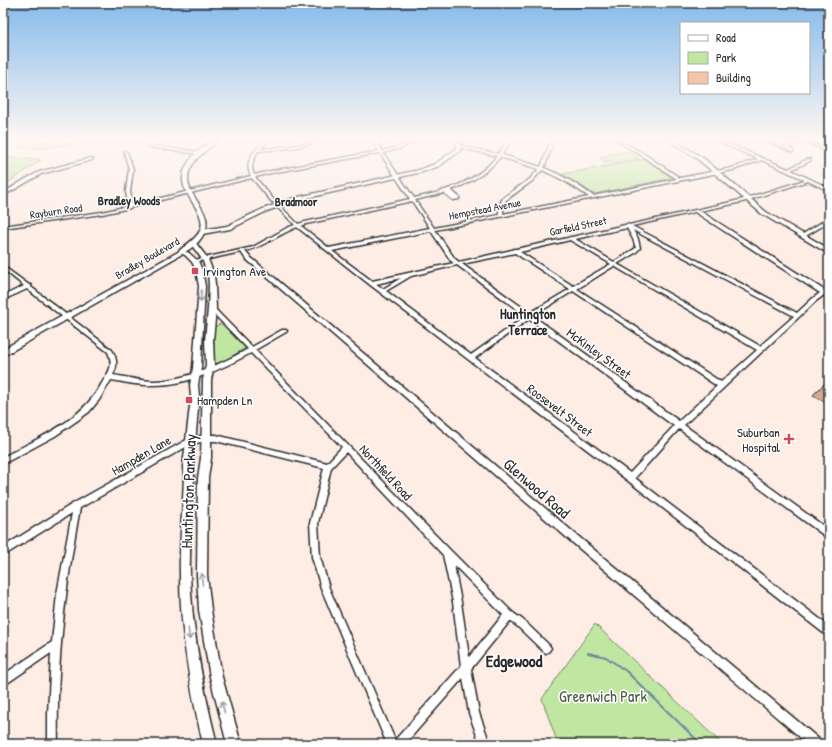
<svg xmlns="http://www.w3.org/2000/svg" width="832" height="747" viewBox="0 0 832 747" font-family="'Patrick Hand',sans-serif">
	<rect width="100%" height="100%" fill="#fdede5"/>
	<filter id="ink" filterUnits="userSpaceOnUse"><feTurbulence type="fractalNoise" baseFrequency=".025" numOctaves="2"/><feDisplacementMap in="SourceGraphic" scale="8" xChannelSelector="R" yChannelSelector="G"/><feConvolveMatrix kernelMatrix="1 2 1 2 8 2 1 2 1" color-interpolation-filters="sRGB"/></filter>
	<g filter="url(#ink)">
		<g fill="#bfe7a2" stroke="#758966">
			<path d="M19,140H88C76,142 26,156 16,144Z"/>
			<path d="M628,151L639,159L615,163L611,161L605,162L599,157Z"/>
			<path d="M3,157L41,160L3,186Z"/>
			<path d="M646,159L671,178L594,194L562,174Z"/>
			<path d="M222,323L245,348L224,361L214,364V327Z"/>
			<path d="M595,624L722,744H558L542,699Z"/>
		</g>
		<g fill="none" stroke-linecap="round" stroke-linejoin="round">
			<path stroke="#6988a1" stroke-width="2" d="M588,653L606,657L626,671L701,744"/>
			<g stroke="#2b2b2b" stroke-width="3">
				<g id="minor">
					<path d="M265,140H269L260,149L293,146L319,140H324L293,148L258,151C253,159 250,166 254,175L271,171L379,151L374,144L375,140H378V144L382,151C389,149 396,148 403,145C407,143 410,140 415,140C408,148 394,150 383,153L414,198C444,192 477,182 497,156L457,147V145L498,154L508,140H511L502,155L541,167L551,140H554L544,168C562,175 578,185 593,196L677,179L639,154L616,140H619L641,152L680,178L732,168L758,159L717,141V140H720L788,169L808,159H810V161L791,170L829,188V191L808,181L742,202L700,211L824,290L829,287V291L827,293L829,294V298L824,295L816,301L684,425L829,530V539L679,429L635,478L829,626V636L826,635L627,480L369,284L297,227C279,234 264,247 245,251L249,256L579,537L820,740L821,744H808L573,543L245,258L241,252L195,262L193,261L195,260L253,247L287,228L295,225L277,207V205H279L298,224L305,222L410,199L380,153L271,173L255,177L274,200L275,201L273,202H272L252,178L132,207L130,208L102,214L3,228V226L102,212L128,206L126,191L129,169L124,151L127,152L133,169L130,191L132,205L251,176C243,161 255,150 265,140ZM500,157L539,169L530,179L503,198L499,206V215L434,228L415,200L444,193L453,200L459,199V197L451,190C470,183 487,173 500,157ZM762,160L805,180L740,200L629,225L627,224L625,225L572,237H570L568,238L516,249H514L512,250L459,262L455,259L435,230L733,170ZM542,170C559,177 574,186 589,197L503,214V206L506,200L532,181ZM412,201L430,228L329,248L301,226L306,224ZM695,212L820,293L812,299L797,313L632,226ZM627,228L633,239L636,248L614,262L575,239ZM633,230L794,316L760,346L617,264L635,253L640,248L638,239ZM431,231L451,261L454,263L372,281L332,251ZM570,240L611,264L573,286L520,252ZM515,253L570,289L530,313L462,264ZM457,265L526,316L471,355L386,291L411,276ZM614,266L757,350L721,382L577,289ZM401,278L383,289L376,284ZM573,291L717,386L679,421L533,316ZM529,319L674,426L630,473L475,358Z"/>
					<path d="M766,140H770L785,147L800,140H803L829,150V152L802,141L788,148L793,150V152H792Z"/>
					<path d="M149,145L199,152L201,153L199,154L148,147L147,146Z"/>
					<path d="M91,158L93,159L92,160L41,174L3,196V193L24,180L39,172Z"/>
					<path d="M827,219H829V222L804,237H802L800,236Z"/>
					<path d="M3,266L29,285H31V287L112,350C117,359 118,366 113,375C126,377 140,381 154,381C187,380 219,365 248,349L210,310L209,309L210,308H214L252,347L282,330H286L287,331L286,332L255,350L450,550L512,612L523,620L549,645L551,648L549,651L546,653L543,651L517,626L510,621L471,669L479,713L490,744H480L469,713L463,678L405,744H387L321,588L312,557L310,523L324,468L216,441H206L191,444L80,508C65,588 56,663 58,744H48V714L51,653L3,686V675L52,642L57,594L72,513L3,556V547L74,503L190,438L206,435H216L327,463L342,447L251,353C221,369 189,385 154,385C140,386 125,382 111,380L99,400L89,412L78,420L55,436L3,464V457C39,438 82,421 102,383C109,372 114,366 108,352L27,289L3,300V296L24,286L3,269ZM346,452L443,555L453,602L461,666L395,740L329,588L320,557L318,523L331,468ZM454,565L503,615L469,657L461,602Z"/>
				</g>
			</g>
			<g stroke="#2b2b2b" stroke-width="3">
				<g id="tertiary">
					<path d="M460,140H464L460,146V151L439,166L422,172L298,200L267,211L230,229L202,234L199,232L202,230L227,226L263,209L294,198L419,170L435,164L456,149V146Z"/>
					<path d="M668,140H673L703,158L766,212L829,249V254L762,214L699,160Z"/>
					<path d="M193,241L195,242L208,259L214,275L215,284L216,309L213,340L214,365L211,380V458L208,478L207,575L211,610L222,677L241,744H227L210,677L199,610L197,575L198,478L201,458L203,380L206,365L205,340L208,309L209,284L208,275L202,259L190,243Z"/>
					<path d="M182,250L189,253L198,261L202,270L205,286L201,368L198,385L199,397L193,467L194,477C193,510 189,542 190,575C192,632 203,688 217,744H203C190,688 180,632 180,575C179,542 183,510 184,477L183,467L191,397L190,385L193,368L199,286L196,270L192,262L185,255L180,253V251Z"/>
				</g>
			</g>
			<g stroke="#2b2b2b" stroke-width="3">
				<path id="secondary" d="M212,140H218C208,150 196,156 190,169C178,198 224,211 199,241C195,246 188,250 182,254L3,356V349L178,252C185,245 195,240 200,231C210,208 169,192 188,163C194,153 203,147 212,140Z"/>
			</g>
			<use href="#minor" fill="#fff" fill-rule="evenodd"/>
			<use href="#tertiary" fill="#fff" fill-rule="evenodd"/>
			<use href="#secondary" fill="#fff" fill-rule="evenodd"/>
		</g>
		<path fill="#d4a990" stroke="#2b2b2b" d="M829,379V405L813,395Z"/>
		<path fill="#f7c4a8" stroke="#2b2b2b" d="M829,380V385L826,383Z"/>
		<defs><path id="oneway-shaft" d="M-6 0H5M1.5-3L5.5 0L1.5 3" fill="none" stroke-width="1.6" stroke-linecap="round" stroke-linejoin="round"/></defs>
		<g stroke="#a0a0a0">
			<use href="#oneway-shaft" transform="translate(201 296) rotate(93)"/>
			<use href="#oneway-shaft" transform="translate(202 579) rotate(-94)"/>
			<use href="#oneway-shaft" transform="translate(189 634) rotate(82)"/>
			<use href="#oneway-shaft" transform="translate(223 707) rotate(-105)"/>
		</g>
	</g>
	<linearGradient id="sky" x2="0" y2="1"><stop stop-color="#85bbeb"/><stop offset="0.57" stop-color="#fef7f3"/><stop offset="1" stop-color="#fef7f3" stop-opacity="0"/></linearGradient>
	<rect width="832" height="244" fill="url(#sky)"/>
	<g fill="#d1495b" stroke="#fff" stroke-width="1.5">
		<rect x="191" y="267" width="8" height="8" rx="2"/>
		<rect x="185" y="396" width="8" height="8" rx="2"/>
		<path d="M787 433h4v4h4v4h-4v4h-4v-4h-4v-4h4z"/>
	</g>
	<g text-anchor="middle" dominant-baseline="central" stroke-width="3" stroke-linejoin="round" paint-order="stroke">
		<g font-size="11" fill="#2b2b2b" stroke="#fff">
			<text transform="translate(485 209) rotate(-11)">Hempstead Avenue</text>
			<text transform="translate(56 211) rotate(-8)">Rayburn Road</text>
			<text transform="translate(578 226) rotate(-12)">Garfield Street</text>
			<text transform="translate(147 258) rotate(-30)">Bradley Boulevard</text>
		</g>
		<g font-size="12" font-weight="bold" fill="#2b2b2b" stroke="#fff">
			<text x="129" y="200">Bradley Woods</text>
			<text x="296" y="201">Bradmoor</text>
		</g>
		<g font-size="13" fill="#2b2b2b" stroke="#fff" text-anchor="start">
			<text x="203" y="271">Irvington Ave</text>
			<text x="197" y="400">Hampden Ln</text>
			<text x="780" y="432" text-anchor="end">Suburban<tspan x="780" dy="15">Hospital</tspan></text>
		</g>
		<g font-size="13" fill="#2b2b2b" stroke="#fff">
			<text transform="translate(599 353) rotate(36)">McKinley Street</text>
			<text transform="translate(560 410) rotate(37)">Roosevelt Street</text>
			<text transform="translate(141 455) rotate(-30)">Hampden Lane</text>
			<text transform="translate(386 472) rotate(47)">Northfield Road</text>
		</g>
		<g font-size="14" font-weight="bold" fill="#2b2b2b" stroke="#fff">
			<text x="528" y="313">Huntington<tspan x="528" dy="16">Terrace</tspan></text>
		</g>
		<g font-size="16" fill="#2b2b2b" stroke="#fff">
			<text transform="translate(537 488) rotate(41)">Glenwood Road</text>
			<text transform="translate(188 491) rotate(-88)">Huntington Parkway</text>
		</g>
		<g font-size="16" fill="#505a49" stroke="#fff">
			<text x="603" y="696">Greenwich Park</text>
		</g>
		<g font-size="17" font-weight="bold" fill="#2b2b2b" stroke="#fff">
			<text x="514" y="660">Edgewood</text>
		</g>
	</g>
	<rect width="832" height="747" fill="none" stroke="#fff" stroke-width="16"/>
	<rect x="8" y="8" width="816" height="731" fill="none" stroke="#2b2b2b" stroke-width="1.5" filter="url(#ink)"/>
	<rect x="680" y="22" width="130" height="72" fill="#ffffff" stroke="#aaaaaa"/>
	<rect x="688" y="35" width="20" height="6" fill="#ffffff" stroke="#aaaaaa"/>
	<text x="716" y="42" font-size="12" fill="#2b2b2b">Road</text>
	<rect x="688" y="52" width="20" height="12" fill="#bfe7a2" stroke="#aaaaaa"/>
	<text x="716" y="62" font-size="12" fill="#2b2b2b">Park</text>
	<rect x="688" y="72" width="20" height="12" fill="#f7c4a8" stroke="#aaaaaa"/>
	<text x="716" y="82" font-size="12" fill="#2b2b2b">Building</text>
</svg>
